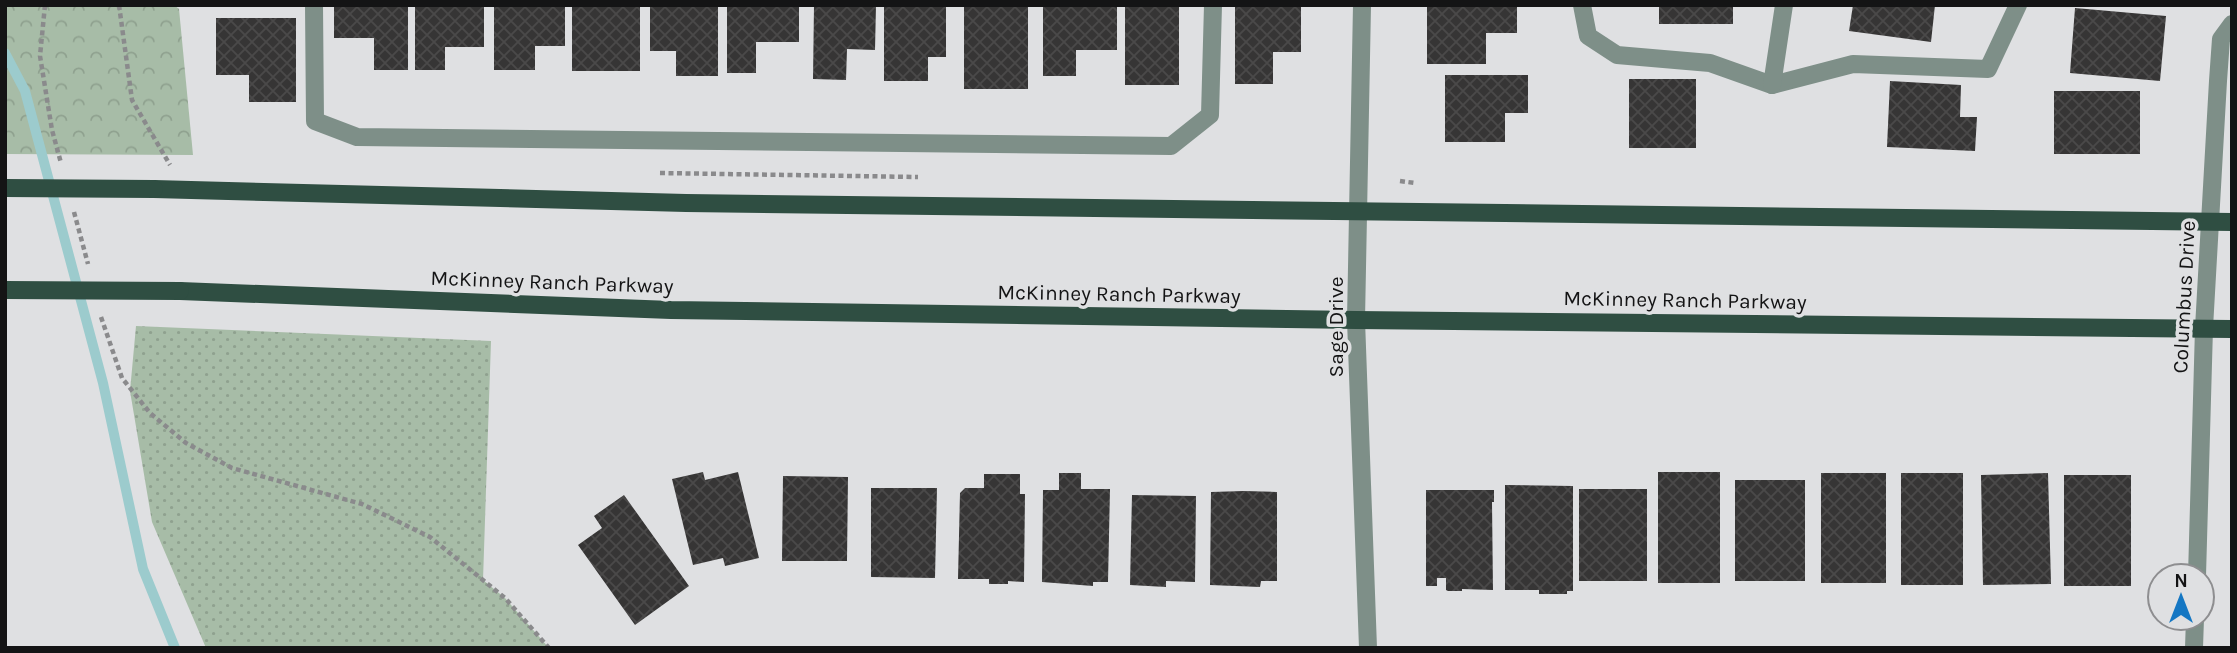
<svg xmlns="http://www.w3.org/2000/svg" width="2237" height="653" viewBox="0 0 2237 653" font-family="Karla,sans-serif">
	<defs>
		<pattern id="grass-dots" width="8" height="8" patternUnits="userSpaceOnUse" patternTransform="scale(1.75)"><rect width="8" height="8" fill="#a7bca7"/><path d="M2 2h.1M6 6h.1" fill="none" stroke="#8fa18f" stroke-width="1.8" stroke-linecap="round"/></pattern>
		<pattern id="forest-crowns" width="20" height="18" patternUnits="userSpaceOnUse" patternTransform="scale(1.75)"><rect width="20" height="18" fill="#a7bca7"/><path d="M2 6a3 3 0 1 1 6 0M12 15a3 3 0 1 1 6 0" fill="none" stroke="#8fa18f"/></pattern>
		<pattern id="building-cross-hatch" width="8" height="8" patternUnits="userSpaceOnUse" patternTransform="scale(1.75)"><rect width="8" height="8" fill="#363535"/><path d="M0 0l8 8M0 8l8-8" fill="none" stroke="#4a4949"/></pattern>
	</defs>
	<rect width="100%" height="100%" fill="#dfe0e2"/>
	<path fill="url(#grass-dots)" d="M136,326L491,341L483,580L505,598L549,648H206L152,522L130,391Z"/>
	<path fill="url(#forest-crowns)" d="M5,5H174L179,9L193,155L5,154Z"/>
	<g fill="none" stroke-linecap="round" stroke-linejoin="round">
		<path stroke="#9ccbcd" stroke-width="10" d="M5,53L25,91L103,383L143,569L175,648"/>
	</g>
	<g fill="url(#building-cross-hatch)">
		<path d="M334,5H408V70H374V38H334Z"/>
		<path d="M415,5H484V47H445V70H415Z"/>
		<path d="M494,5H565V46H535V70H494Z"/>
		<rect x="572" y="5" width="68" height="66"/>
		<path d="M650,5H718V76H676V51H650Z"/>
		<path d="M727,5H799V42H756V73H727Z"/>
		<path d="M814,5H876L875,50L847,49L846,80L813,79Z"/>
		<path d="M884,5H946V57H928V81H884Z"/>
		<rect x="964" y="5" width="64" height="84"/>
		<path d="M1043,5H1117V50H1076V76H1043Z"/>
		<rect x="1125" y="5" width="54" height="80"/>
		<path d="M1235,5H1301V52H1273V84H1235Z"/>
		<path d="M1427,5H1517V33H1486V64H1427Z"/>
		<rect x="1659" y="5" width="74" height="19"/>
		<path d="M1853,5H1935L1931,42L1849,31Z"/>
		<path d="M2075,8L2166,16L2160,81L2070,73Z"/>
		<path d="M216,18H296V102H249V75H216Z"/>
		<path d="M1445,75H1528V113H1505V142H1445Z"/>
		<rect x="1629" y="79" width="67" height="69"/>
		<path d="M1890,81L1961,85L1960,117H1977L1975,151L1887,147Z"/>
		<rect x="2054" y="91" width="86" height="63"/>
		<path d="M703,472L705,480L738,472L759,558L725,566L723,558L693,565L672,479Z"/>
		<rect x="1658" y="472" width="62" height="111"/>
		<path d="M1059,473H1081V489H1110L1108,582H1093V586L1042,582L1043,490H1059Z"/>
		<rect x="1821" y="473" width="65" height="110"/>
		<rect x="1901" y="473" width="62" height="112"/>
		<path d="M2048,473L2051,584L1983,585L1981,475Z"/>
		<path d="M984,474H1020V494H1025L1024,582L1008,581V584H989V579H958L960,493L965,488H984Z"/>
		<rect x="2064" y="475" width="67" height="111"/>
		<path d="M783,476L848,477L847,561H782Z"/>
		<rect x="1735" y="480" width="70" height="101"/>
		<path d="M1505,485L1573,486V591H1567V594H1539V590H1505Z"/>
		<path d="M871,488H937L935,578L871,577Z"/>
		<rect x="1579" y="489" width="68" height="92"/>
		<path d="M1426,490H1494V502H1492L1493,590L1462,589V591H1448L1446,590V578H1437V586H1426Z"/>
		<path d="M1244,491L1277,492V581H1261L1260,587L1210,585L1211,492Z"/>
		<path d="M624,495L689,586L635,625L578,545L602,528L594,516Z"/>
		<path d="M1132,495L1196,496L1195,582L1166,581V587L1130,585Z"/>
	</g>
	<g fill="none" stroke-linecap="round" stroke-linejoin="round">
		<g stroke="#8a8a8c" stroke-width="4.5" stroke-dasharray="5 3.5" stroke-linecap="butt">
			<path d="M45,5L40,56L52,130L61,163"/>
			<path d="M119,5L132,100L170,165"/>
			<path d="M660,173L918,177"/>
			<path d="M1400,181L1415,183"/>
			<path d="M74,212L88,264"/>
			<path d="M101,317L122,378L150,413L186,443L232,468L362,504L430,537L505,598L549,648"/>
		</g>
		<g stroke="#7e8f88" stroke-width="18">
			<path d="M314,5L315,121L357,137L1171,146L1210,115L1213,5"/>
			<path d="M1362,5L1356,320L1368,648"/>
			<path d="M1582,5L1588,36L1617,55L1710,63L1772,85L1853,64L1988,69L2018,5"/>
			<path d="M1772,85L1784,5"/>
			<path d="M2197,576L2204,328L2218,81L2221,39L2232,24"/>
			<path d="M2194,648L2195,618"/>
		</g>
		<g stroke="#2f4e42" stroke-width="18">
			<path d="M154,189L686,203L2232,222"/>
			<path d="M180,291L671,310L1356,320L2232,329"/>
		</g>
		<g stroke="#2f4e42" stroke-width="18">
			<path d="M5,188L154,189"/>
			<path d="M5,290L180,291"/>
		</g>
	</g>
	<g text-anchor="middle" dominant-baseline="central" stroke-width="7" stroke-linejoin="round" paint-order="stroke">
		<g font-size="21" fill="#141415" stroke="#dfe0e2">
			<text transform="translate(552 282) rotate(2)">McKinney Ranch Parkway</text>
			<text transform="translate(1119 294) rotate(1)">McKinney Ranch Parkway</text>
			<text transform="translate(2184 297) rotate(-87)">Columbus Drive</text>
			<text transform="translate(1685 300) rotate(1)">McKinney Ranch Parkway</text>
			<text transform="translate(1336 327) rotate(-90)">Sage Drive</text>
		</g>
	</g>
	<rect width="2237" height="653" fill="none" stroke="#141415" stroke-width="14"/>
	<g transform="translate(2181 597)"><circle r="33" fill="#dfe0e2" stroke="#8e8e90" stroke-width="2"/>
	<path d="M0-5L12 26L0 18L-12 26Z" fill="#1577c3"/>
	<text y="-10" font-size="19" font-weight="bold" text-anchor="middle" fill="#141415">N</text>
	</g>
</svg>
